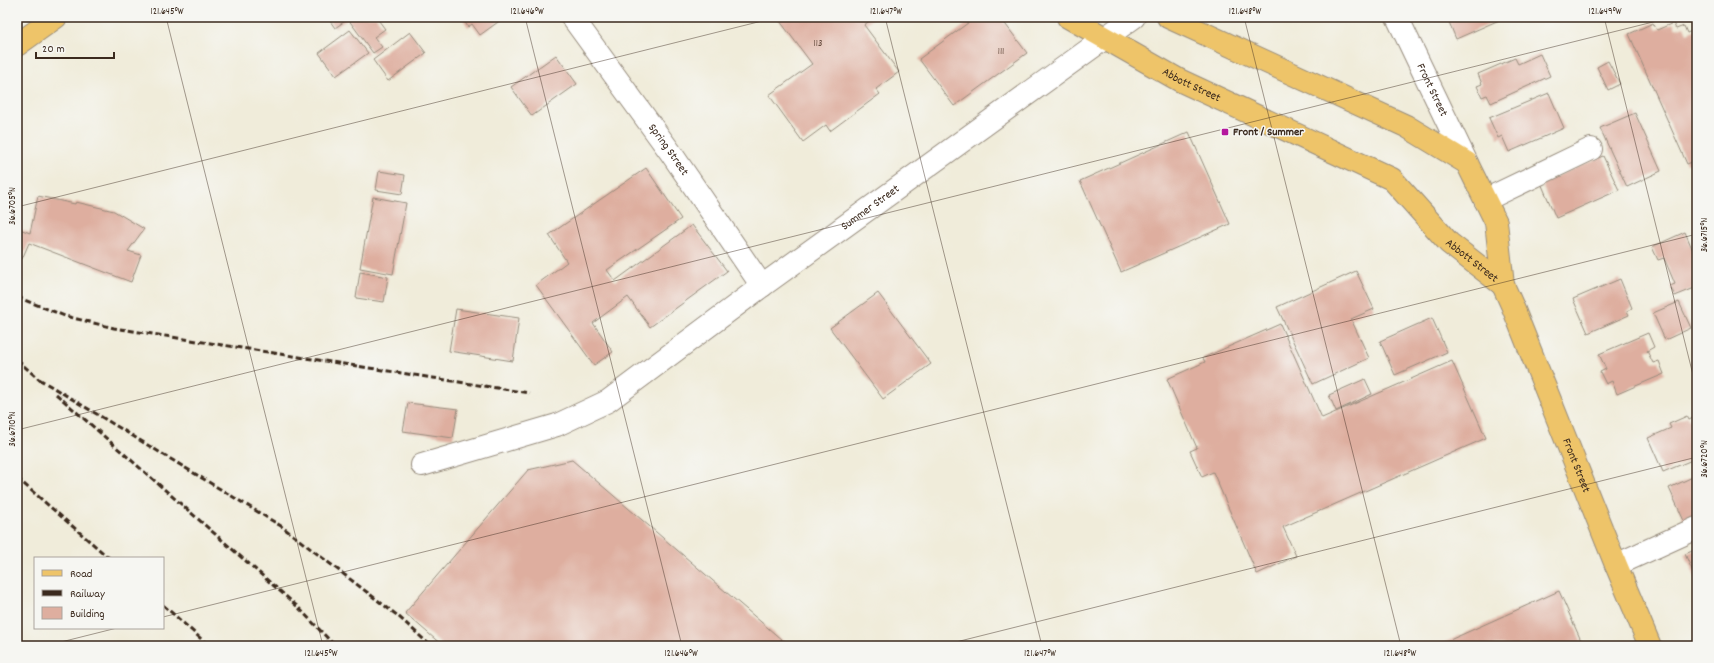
<svg xmlns="http://www.w3.org/2000/svg" width="1714" height="663" viewBox="0 0 1714 663" font-family="Dekko,sans-serif">
	<rect width="100%" height="100%" fill="#f6f6f2"/>
	<filter id="ink" filterUnits="userSpaceOnUse"><feTurbulence type="fractalNoise" baseFrequency=".025" numOctaves="2"/><feDisplacementMap in="SourceGraphic" scale="8" xChannelSelector="R" yChannelSelector="G"/><feConvolveMatrix kernelMatrix="1 2 1 2 8 2 1 2 1" color-interpolation-filters="sRGB"/></filter>
	<filter id="wash" filterUnits="userSpaceOnUse"><feTurbulence type="fractalNoise" baseFrequency=".012" numOctaves="4" result="noise"/><feDisplacementMap in="SourceGraphic" scale="16" xChannelSelector="R" yChannelSelector="G"/><feGaussianBlur stdDeviation="0.9" result="paint"/><feColorMatrix in="noise" values="0 0 0 0 0 0 0 0 0 0 0 0 0 0 0 0 0 1.4 0 .05"/><feComposite in="paint" operator="in"/></filter>
	<g filter="url(#wash)">
		<rect width="100%" height="100%" fill="#f0ecda"/>
		<g id="blocks">
			<g fill="#deae9f">
				<path d="M327,17H376L385,29L374,37L382,47L373,53L348,19L335,28Z"/>
				<path d="M466,17H505L480,35L472,24L468,27L463,19Z"/>
				<path d="M777,17H875L864,25L899,72L876,89L880,94L830,131L826,125L803,142L769,95L812,64Z"/>
				<path d="M976,17H1000L1027,53L954,106L919,59Z"/>
				<path d="M1447,17H1506L1456,39Z"/>
				<path d="M1653,23L1657,30L1673,23L1676,29L1684,26L1687,33L1697,29V160L1687,164L1629,34Z"/>
				<path d="M350,30L368,53L336,76L319,53Z"/>
				<path d="M410,32L426,53L388,81L373,60Z"/>
				<path d="M1540,54L1550,76L1491,103L1487,95L1482,97L1477,86L1482,84L1478,74L1515,58L1518,64Z"/>
				<path d="M556,55L577,84L532,116L511,87Z"/>
				<path d="M1608,61L1620,84L1608,90L1597,67Z"/>
				<path d="M1549,93L1564,128L1509,152L1502,136L1498,138L1489,118Z"/>
				<path d="M1635,113L1661,171L1627,187L1600,128Z"/>
				<path d="M1189,132L1230,224L1121,272L1080,181Z"/>
				<path d="M1603,156L1619,190L1556,218L1541,183Z"/>
				<path d="M646,168L681,219L607,270L615,281L692,225L727,271L650,327L628,297L593,323L613,352L594,365L536,285L567,262L549,235Z"/>
				<path d="M379,171L405,175L402,194L376,190Z"/>
				<path d="M38,196L75,204L76,202L114,211L144,229L128,251L141,255L131,282L29,243L22,259L17,257V228L30,233Z"/>
				<path d="M373,197L406,203L393,274L360,268Z"/>
				<path d="M1685,232L1697,260V287L1675,296L1670,286L1675,284L1664,258L1658,260L1652,247Z"/>
				<path d="M1356,271L1374,309L1351,319L1369,358L1313,384L1277,307Z"/>
				<path d="M360,272L388,277L384,302L356,298Z"/>
				<path d="M1620,279L1632,308L1627,311L1629,315L1588,333L1573,299Z"/>
				<path d="M878,293L931,364L883,399L830,328Z"/>
				<path d="M1679,302L1691,328L1665,340L1653,313Z"/>
				<path d="M456,309L519,318L513,361L449,351Z"/>
				<path d="M1432,318L1447,352L1395,375L1380,341Z"/>
				<path d="M1280,324L1322,418L1452,361L1486,438L1283,527L1296,556L1257,574L1213,472L1202,477L1190,451L1197,448L1167,379L1205,362L1203,358Z"/>
				<path d="M1648,333L1654,347L1647,351L1653,363L1659,361L1664,374L1617,394L1612,381L1606,384L1600,372L1606,369L1599,354Z"/>
				<path d="M1365,379L1372,394L1336,411L1329,395Z"/>
				<path d="M408,403L458,409L453,438L403,431Z"/>
				<path d="M1687,416L1689,420L1697,416V458L1663,472L1648,438L1671,428L1669,424Z"/>
				<path d="M572,460L789,646H443L405,613L528,470Z"/>
				<path d="M1697,475V518L1685,523L1669,488Z"/>
				<path d="M1697,549V581L1685,554Z"/>
				<path d="M1559,591L1583,645L1443,646L1441,644Z"/>
			</g>
		</g>
	</g>
	<g filter="url(#ink)">
		<use href="#blocks" fill-opacity="0" stroke="#968b7c" stroke-width="1"/>
		<g fill="none" stroke-linecap="round" stroke-linejoin="round">
			<g stroke="#968b7c" stroke-width="24">
				<g id="minor">
					<path id="s1" d="M572,17L671,153L762,286"/>
					<path id="s2" d="M1397,17L1467,163"/>
					<path d="M1485,200L1591,149"/>
					<path id="s3" d="M422,465L557,425L608,401L762,286L1134,17"/>
					<path d="M1616,565L1697,528"/>
				</g>
			</g>
			<g stroke="#968b7c" stroke-width="24">
				<g id="major">
					<path id="s4" d="M1068,17L1179,80L1392,179L1449,243L1503,285"/>
					<path id="s5" d="M1168,17L1406,126L1467,163L1496,222L1503,285L1512,305L1616,565L1650,646"/>
					<path d="M17,45L56,17"/>
				</g>
			</g>
			<use href="#minor" stroke="#fff" stroke-width="22"/>
			<use href="#major" stroke="#eec469" stroke-width="22"/>
			<g stroke="#3b2a1e" stroke-width="3" stroke-dasharray="6 3" stroke-linecap="butt">
				<path d="M17,297L65,316L114,328L529,393"/>
				<path d="M17,360L42,382"/>
				<path d="M39,379L281,526L398,616L431,646"/>
				<path d="M56,394L298,607L335,646"/>
				<path d="M17,478L109,558"/>
				<path d="M163,605L209,646"/>
			</g>
		</g>
	</g>
	<path fill="none" stroke="#3b2a1e" stroke-width="1" stroke-opacity="0.45" d="M166,17L323,646M525,17L682,646M885,17L1042,646M1244,17L1401,646M1604,17L1697,391M17,207L778,17M17,430L1673,17M163,617L1697,234M45,646L117,628M940,646L1697,457"/>
	<rect fill="#b5179e" stroke="#f6f6f2" stroke-width="1.5" x="1221" y="128" width="8" height="8" rx="2"/>
	<g text-anchor="middle" dominant-baseline="central" stroke-width="3" stroke-linejoin="round" paint-order="stroke">
		<g font-size="10" fill="#644b3e">
			<text x="818" y="44">113</text>
			<text x="1001" y="52">111</text>
		</g>
		<g font-size="12" fill="#3b2a1e" stroke="#f6f6f2">
			<text stroke="none"><textPath href="#s4" startOffset="141">Abbott Street</textPath></text>
			<text stroke="none"><textPath href="#s2" startOffset="81">Front Street</textPath></text>
			<text stroke="none"><textPath href="#s1" startOffset="164">Spring Street</textPath></text>
			<text stroke="none"><textPath href="#s3" startOffset="523">Summer Street</textPath></text>
			<text stroke="none"><textPath href="#s4" startOffset="477">Abbott Street</textPath></text>
			<text stroke="none"><textPath href="#s5" startOffset="657">Front Street</textPath></text>
		</g>
		<g font-size="12" font-weight="bold" fill="#3b2a1e" stroke="#f6f6f2" text-anchor="start">
			<text x="1233" y="132">Front / Summer</text>
		</g>
	</g>
	<rect width="1714" height="663" fill="none" stroke="#f6f6f2" stroke-width="44"/>
	<rect x="34" y="557" width="130" height="72" fill="#f6f6f2" stroke="#aba49d"/>
	<rect x="42" y="570" width="20" height="6" fill="#eec469" stroke="#aba49d"/>
	<text x="70" y="577" font-size="12" fill="#3b2a1e">Road</text>
	<rect x="42" y="590" width="20" height="6" fill="#3b2a1e" stroke="#aba49d"/>
	<text x="70" y="597" font-size="12" fill="#3b2a1e">Railway</text>
	<rect x="42" y="607" width="20" height="12" fill="#deae9f" stroke="#aba49d"/>
	<text x="70" y="617" font-size="12" fill="#3b2a1e">Building</text>
	<path d="M36 52v6h78v-6" fill="none" stroke="#3b2a1e" stroke-width="2"/>
	<text x="42" y="52" font-size="12" fill="#3b2a1e" stroke="#f6f6f2" stroke-width="3" paint-order="stroke">20 m</text>
	<rect x="22" y="22" width="1670" height="619" fill="none" stroke="#3b2a1e" stroke-width="1.5"/>
	<g font-size="10" text-anchor="middle" fill="#3b2a1e">
		<text x="167" y="14">121.645°W</text>
		<text x="527" y="14">121.646°W</text>
		<text x="886" y="14">121.647°W</text>
		<text x="1245" y="14">121.648°W</text>
		<text x="1605" y="14">121.649°W</text>
		<text transform="translate(11 206) rotate(-90)" y="4">36.6705°N</text>
		<text transform="translate(1703 235) rotate(-90)" y="4">36.6715°N</text>
		<text transform="translate(11 429) rotate(-90)" y="4">36.6710°N</text>
		<text transform="translate(1703 459) rotate(-90)" y="4">36.6720°N</text>
		<text x="321" y="656">121.645°W</text>
		<text x="681" y="656">121.646°W</text>
		<text x="1040" y="656">121.647°W</text>
		<text x="1400" y="656">121.648°W</text>
	</g>
</svg>
